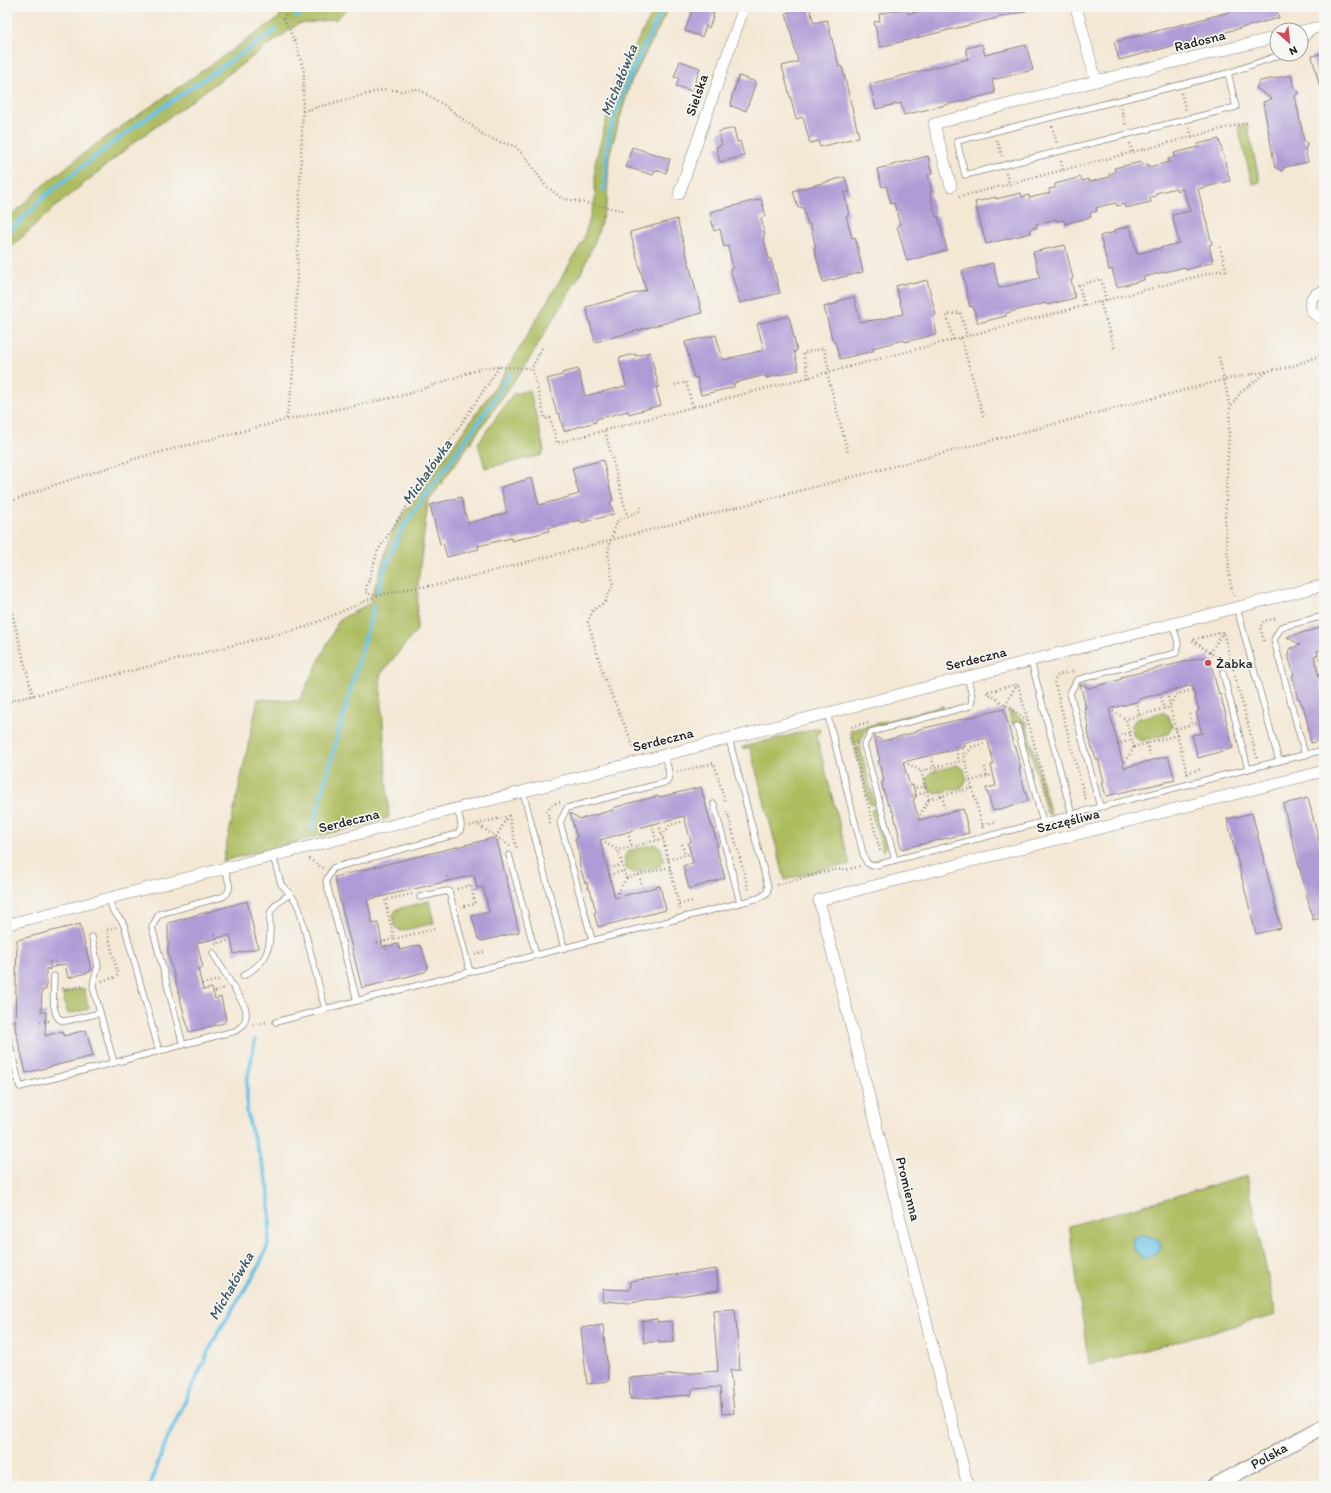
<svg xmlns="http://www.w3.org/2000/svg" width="1331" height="1493" viewBox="0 0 1331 1493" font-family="Itim,sans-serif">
	<rect width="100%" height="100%" fill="#f6f6f2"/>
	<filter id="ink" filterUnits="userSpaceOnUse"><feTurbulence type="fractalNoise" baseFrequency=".025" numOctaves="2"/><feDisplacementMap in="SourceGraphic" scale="8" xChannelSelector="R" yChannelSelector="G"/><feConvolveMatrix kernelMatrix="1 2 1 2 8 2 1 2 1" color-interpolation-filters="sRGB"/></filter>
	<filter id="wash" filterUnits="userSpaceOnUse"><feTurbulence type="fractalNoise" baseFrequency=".012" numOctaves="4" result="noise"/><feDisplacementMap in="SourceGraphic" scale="16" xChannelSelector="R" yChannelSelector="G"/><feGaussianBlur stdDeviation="0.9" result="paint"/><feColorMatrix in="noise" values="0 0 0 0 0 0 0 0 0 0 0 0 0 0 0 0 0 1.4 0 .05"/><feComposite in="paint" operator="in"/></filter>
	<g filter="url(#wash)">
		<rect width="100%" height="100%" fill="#f4e8d5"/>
		<g fill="#adbc5f" stroke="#646c3e">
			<path d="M280,7H284V12L289,7H349L337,19L298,24L136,141L55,207L7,251V220L41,187L92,147L280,17Z"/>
			<path d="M656,7H669L630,84L609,156L607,202L597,236L581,273L527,363L428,502L418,583L417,630L380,675L389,818L223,861L258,699L299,701L339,620L370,603L393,529L503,376L583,241L595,199V163L617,78Z"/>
			<path d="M1247,124L1260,182L1252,184L1238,126Z"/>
			<path d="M530,390L544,450L542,455L485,468L478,443L513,394Z"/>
			<path d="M943,706L944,709L866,730L859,744L854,745L851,732L852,730Z"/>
			<path d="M1008,709L1026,722L1051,815L1048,814L1046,811L1022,722L1012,724Z"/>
			<path d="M1163,712L1169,716L1172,727L1168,734L1141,741L1134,737L1131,726L1136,719Z"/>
			<path d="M819,728L820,733L816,735L850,865L831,867L785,880L750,748L743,749L742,747Z"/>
			<path d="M860,747L875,804L870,805L855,748Z"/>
			<path d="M957,765L964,769L967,780L963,787L936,794L929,790L926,779L931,772Z"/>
			<path d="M876,808L886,846L884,851L882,850L871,810Z"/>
			<path d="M655,844L661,848L664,859L660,866L633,873L626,868L624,858L628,851Z"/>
			<path d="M429,901L434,923L401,931L395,927L392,916L397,909Z"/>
			<path d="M84,988L89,1009L68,1014L62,993Z"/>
			<path d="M1247,1176L1276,1315L1089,1365L1069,1226Z"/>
		</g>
		<path fill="#68c2e6" stroke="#426f81" d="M1142,1234L1158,1239L1161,1245L1156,1253L1147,1258L1141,1257L1132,1247L1133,1238Z"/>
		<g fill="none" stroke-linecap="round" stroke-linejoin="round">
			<g stroke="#68c2e6" stroke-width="4">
				<path d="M296,16C306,9 321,14 331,7"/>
				<path d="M604,190C605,176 605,161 607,147C616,97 642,51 664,7"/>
				<path d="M7,234L46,195L131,129L276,30"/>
				<path d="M378,592L385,568L401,530L487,410L510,374"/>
				<path d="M312,829L374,606"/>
				<path d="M150,1486L165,1444L217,1334L258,1268L268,1245L270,1223L269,1191L265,1172L250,1126L247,1111V1082L255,1040"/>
			</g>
		</g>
		<g id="blocks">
			<g fill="#af9bd6">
				<path d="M693,7H713L711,13L714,14L709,28L706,26L702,37L685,31Z"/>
				<path d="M788,7H809L814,23L827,20L839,67L842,66L859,137L820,147L818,141L810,143L803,117L796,119L782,66L798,62L786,13L790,12Z"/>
				<path d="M935,7H1025L1026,11L880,47L874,22L880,21L879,14L907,8L908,14Z"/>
				<path d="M1249,7H1276L1279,18L1119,60L1114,42Z"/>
				<path d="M982,44L985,55L1026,45L1033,70L992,80L995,93L904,115L901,103L876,109L870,84L968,59L966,48Z"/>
				<path d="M1324,53V87L1320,88L1312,56Z"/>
				<path d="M680,61L700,68L692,91L676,86L679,78L674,77Z"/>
				<path d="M1291,75L1294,88L1299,92L1295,96L1304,141L1308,144L1305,149L1308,162L1285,167L1282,171L1275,167L1263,102L1272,99L1256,88L1260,81Z"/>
				<path d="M739,76L756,82L746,111L731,106L732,98H731Z"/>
				<path d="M734,128L737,142L740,141L744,156L720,162L716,147L722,145L718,132Z"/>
				<path d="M1219,139L1230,181L1198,189L1212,244L1209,245L1213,262L1186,270L1185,267L1144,277V280L1117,287L1112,269L1109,270L1100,236L1115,232L1114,230L1130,226L1137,254L1179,243L1172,215L1190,211L1183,189L1177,191L1176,188L1156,193V196L1150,197L1151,202L1125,208L1124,204L1117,206L1116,203L1106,205L1096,208L1097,211L1090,213L1091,217L1065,224L1064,220L1057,221L1056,219L1036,224L1037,227L1030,229L1031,233L986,244L975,202L996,197V199L1021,193L1022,197L1029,195V198L1050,193L1049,189L1055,188V184L1081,177L1082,181L1088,179L1089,182L1110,177L1109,174L1115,172L1114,168L1141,162L1142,165L1148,164L1149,167L1169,162L1168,159L1175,157L1174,153L1199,147L1198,144Z"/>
				<path d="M632,147L670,159L666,173L655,170L653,175L626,167Z"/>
				<path d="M928,156L932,174L928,175L932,192L930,193L936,217L938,216L947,250L907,261L897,226L900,225L894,203L891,204L886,186L882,187L877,169Z"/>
				<path d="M845,177L850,193L844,192L849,215L846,216L852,238L855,237L863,272L823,282L814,248H816L810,224L808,225L803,207L798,208L793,191Z"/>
				<path d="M761,199L766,216L761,218L765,235L763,236L769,259H771L780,293L740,303L730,269L733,268L728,246L724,247L720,229L714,231L710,212Z"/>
				<path d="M677,219L702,313L595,342L586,307L646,290L630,232Z"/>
				<path d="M1065,245L1073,279L1071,280L1075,298L1047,305L1046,303L1006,313V316L978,323L973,306L970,307L962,271L993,263L999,288L1040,278L1033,252Z"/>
				<path d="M927,280L936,315L933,316L937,334L905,342L904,340L872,348L873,351L840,359L835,342H833L824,307L838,303V301L854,297L860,322L882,319L903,314L896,286L911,282L912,284Z"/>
				<path d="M789,316L797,351H794L799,370L766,378V375L734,383V387L701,395L697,377L694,378L685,342L716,335L723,360L764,350L757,324Z"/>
				<path d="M650,352L659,387L656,388L661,405L629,414L628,411L596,419V422L564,431L559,413L557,414L547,379L562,375V373L578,369L585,396L626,386L619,358L635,354L636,356Z"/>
				<path d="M603,460L613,501L610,502L614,514L581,523V520L548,528L549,531L512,541L511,538L478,546L479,549L447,557L443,543L440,544L430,505L461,497L468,523L507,513L501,487L532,478L539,505L558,500L579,494L572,468Z"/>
				<path d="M1324,627V649L1317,651L1318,655L1314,656L1324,697V739L1311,743L1308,729H1309L1303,705L1302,706L1300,699H1298L1294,683L1292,676L1294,675L1288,655H1290L1289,649L1300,645L1287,637Z"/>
				<path d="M1209,656L1219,695L1220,694L1226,715L1225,716L1233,748L1198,758L1192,735L1202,733L1196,712L1199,711L1192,685L1139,699L1140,701L1109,709L1124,768L1168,756L1175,780L1106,796L1102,782H1104L1098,759H1096L1094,752H1093L1089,736L1088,729L1089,728L1084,708H1086L1080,684L1089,688L1122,679L1121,677Z"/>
				<path d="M1004,709L1014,747H1015L1021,768L1019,769L1028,801L993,811L986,788L996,786L991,765L994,764L987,738L964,743L965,747L903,762L910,786L913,785L916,798L913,799L919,820L963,809L969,833L901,849L898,835H899L893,811L892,812L890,805H888L883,789L882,782L884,781L878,761H880L874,736L883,741L916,732V730Z"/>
				<path d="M701,787L711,825H712L718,846L716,847L725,878L689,889L683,866L693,863L688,843L691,842L684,816L631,830V831L600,840L615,898L660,886L666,910L598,927L594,913L596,912L590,889H588L587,882L585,883L580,867L579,859H580L575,839L577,838L570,813L580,819L613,810V808L637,801L659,796L660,797Z"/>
				<path d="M1308,798L1324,861V917L1313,920L1283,804Z"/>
				<path d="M1252,813L1281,928L1256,934L1227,819Z"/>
				<path d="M493,838L497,840L519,932L482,941L478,939L472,916L489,912L483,887L477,888L474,875L367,900L373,924L378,923L383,947L398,944L400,950L419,945L422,948L428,968L425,972L362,988L334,877Z"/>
				<path d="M247,901L258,948L234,954L230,935L197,943L203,968L198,969L203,990L212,988L215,999L221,997L226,1019L224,1023L189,1032L168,953V923Z"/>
				<path d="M80,924L91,968L90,972L68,978L65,964L46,969V990H42L41,1012H46L45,1036L62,1031L64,1036L86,1030L93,1056L26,1073L15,1028L17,940Z"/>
				<path d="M716,1269L719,1290L630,1303L602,1301L603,1289L630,1290L631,1281Z"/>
				<path d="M735,1309L740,1370H730L734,1413L722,1414L720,1387L692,1389V1395L630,1399L629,1378L718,1371L713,1310Z"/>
				<path d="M657,1319V1322L672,1321L674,1342L659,1343V1341L644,1343L642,1321Z"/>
				<path d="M603,1325L609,1381L587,1384L581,1328Z"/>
			</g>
		</g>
	</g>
	<g filter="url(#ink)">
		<use href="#blocks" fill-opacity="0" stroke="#888278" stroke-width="1"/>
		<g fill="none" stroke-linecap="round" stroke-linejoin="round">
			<g stroke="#888278" stroke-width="7">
				<g id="service">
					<path d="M1301,43L1313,30"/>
					<path d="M1228,73L1236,107L965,175L957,141L1228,73L1283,54"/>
					<path d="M1031,661L1072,815"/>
					<path d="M1223,673L1248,769"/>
					<path d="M827,713L864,857L867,863L872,866L1248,769L1279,761L1237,608"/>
					<path d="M1017,726L1043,822"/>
					<path d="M1305,755L1274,640L1281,627L1324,616"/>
					<path d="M1279,761L1324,750"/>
					<path d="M714,804L740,902"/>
					<path d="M1100,807L1070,693L1077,680L1176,653C1181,645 1175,633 1172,624"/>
					<path d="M509,855L536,955"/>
					<path d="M273,856L281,884L295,900L299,908L325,1009L564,948L523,792"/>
					<path d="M895,860L864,745L871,732L970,706C975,698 969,686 967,677"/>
					<path d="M420,897L447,891H449L470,972"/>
					<path d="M109,898L113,911L122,921L125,928L159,1051L235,1031C245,1026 249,1015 244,1005L213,953"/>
					<path d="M92,937L98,966L94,980L93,987L114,1063"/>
					<path d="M592,940L560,822L567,808L667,782C672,774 666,763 664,755"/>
					<path d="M564,948L759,898L767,893L768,887L729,739"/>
					<path d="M7,955V965"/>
					<path d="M54,976C54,988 49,1022 66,1021L100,1013"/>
					<path d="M243,976C264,963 270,955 270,930C270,924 269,916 271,911C275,903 283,899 290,894"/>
					<path d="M357,1001L326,881L333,868L457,834C465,828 459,817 457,809"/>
					<path d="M276,1022L325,1009"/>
					<path d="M7,1033L20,1087L159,1051"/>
					<path d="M183,1045L152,927L159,914L222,897C235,891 227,879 225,869"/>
				</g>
			</g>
			<g stroke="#888278" stroke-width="12">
				<g id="minor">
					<path d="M1076,7L1096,81"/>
					<path d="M1301,31L1324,26"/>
					<path d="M951,186L934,124L1096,81L1277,37"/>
					<path d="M679,194L744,7"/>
					<path d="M1324,292C1306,292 1306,317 1324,318"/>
					<path d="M9,924L1324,585"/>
					<path d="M968,1486L819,900L1324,771"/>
				</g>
			</g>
			<g stroke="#888278" stroke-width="16">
				<path id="tertiary" d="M1214,1486L1324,1426"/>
			</g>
			<g stroke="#888278" stroke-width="2.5" stroke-dasharray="1 3" stroke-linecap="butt">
				<path d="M288,7L284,19L297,46L304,72L295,334L292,386L286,420L405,395L482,368L499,367L532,368"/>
				<path d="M1181,93L1186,111"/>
				<path d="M1121,108L1126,126"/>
				<path d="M303,111L386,89L401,91L418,89L444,105L485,136L500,142L515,146L527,159L545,185L561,198L626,211"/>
				<path d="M1052,126L1057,144"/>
				<path d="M1189,128L1192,137"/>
				<path d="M997,140L1002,156"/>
				<path d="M1130,143L1132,152"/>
				<path d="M1061,161L1063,170"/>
				<path d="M1006,173L1009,184"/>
				<path d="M959,197L1249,122"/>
				<path d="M1100,301L1115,350"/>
				<path d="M1084,305L1079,285L1101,279L1106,300"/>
				<path d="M961,338L984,418"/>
				<path d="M953,340L947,315L960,312L967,336"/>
				<path d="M542,348L532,368L545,419L550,418L557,443L682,410L1222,270L1227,272L1219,244"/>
				<path d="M1219,357L1230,407"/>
				<path d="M499,367L378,550L365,592L375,596L408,589L443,584L1223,380L1268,371"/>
				<path d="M827,373L848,453"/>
				<path d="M809,378L803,353L824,348L829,372"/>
				<path d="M675,385L686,382L693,407"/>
				<path d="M605,431L627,515"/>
				<path d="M7,503L48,487L141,457L286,420"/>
				<path d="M7,594L33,696"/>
				<path d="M1234,596L1230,582L1225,520L1230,407L1241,392L1268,371L1290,367L1324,354"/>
				<path d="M1264,641L1260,627L1264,621L1277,618"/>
				<path d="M1210,653L1223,632"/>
				<path d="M1318,658L1324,662"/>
				<path d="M1233,668L1192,640L1223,632L1234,671"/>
				<path d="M1073,671L1058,675L1054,681L1085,798L1088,800"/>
				<path d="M1235,676L1257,758"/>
				<path d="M1323,692H1324"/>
				<path d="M1160,693L1164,709"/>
				<path d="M1168,697L1170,705"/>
				<path d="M7,702L306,627L375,597"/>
				<path d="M1005,705L1017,684"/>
				<path d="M1137,705L1139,715"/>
				<path d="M1170,705L1177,694L1192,690L1190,684"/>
				<path d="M1113,711L1126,719"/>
				<path d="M1190,714L1192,724"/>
				<path d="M1027,720L986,692L1018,684L1052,810"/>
				<path d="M868,723L853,726L849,733L880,850L882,852"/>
				<path d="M1176,729L1197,723"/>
				<path d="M1121,735L1130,733"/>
				<path d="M1177,735L1134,747L1126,719L1170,707L1187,773L1188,776"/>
				<path d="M1147,743L1150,755"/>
				<path d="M1117,744L1132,740"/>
				<path d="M955,746L959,761"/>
				<path d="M962,749L965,758"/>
				<path d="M635,750L604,677L588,622L593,610L605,602L613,584L608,555L610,541L618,520L638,512L642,507"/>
				<path d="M932,757L934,768"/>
				<path d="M964,757L972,747L985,743"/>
				<path d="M1125,762L1134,747"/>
				<path d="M908,764L921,771"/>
				<path d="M985,767L987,777"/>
				<path d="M677,772L714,763L725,802"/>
				<path d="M1187,773L1201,769"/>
				<path d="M970,781L992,775"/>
				<path d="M916,788L925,786"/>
				<path d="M972,788L929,799L921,771L965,760L982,825L983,829"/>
				<path d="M912,796L927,792"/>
				<path d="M942,796L945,808"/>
				<path d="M727,811L749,891"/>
				<path d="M920,815L929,799"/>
				<path d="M550,823L547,811L551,805L560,802"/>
				<path d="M652,824L656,840"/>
				<path d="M982,825L995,822"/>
				<path d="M470,826L477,824"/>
				<path d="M660,828L662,836"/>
				<path d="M629,836L632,847"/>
				<path d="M662,836L670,825L681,822"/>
				<path d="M496,837L508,816"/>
				<path d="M605,843L618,850"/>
				<path d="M682,844L685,855"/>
				<path d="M510,846L477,824L509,816L517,850"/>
				<path d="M309,859L323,868"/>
				<path d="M668,860L689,854"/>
				<path d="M614,867L622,864"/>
				<path d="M670,867L626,878L618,850L663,839L680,909"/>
				<path d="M609,875L624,871"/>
				<path d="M639,875L642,887"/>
				<path d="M447,876L449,883"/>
				<path d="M777,885L832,870L850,869L860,866"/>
				<path d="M457,889L471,885L475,904L461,907"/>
				<path d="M618,893L626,878"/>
				<path d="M412,894L385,900L394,939L434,929"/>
				<path d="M679,904L693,901"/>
				<path d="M215,934L217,944"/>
				<path d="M385,941L388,953"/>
				<path d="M377,943L394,939"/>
				<path d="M215,944L228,941"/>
				<path d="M475,954L484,952"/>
				<path d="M49,970L50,962H55L57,968"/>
				<path d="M102,981L116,977L118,975L107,930L116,927"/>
				<path d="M202,984L219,980"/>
				<path d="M62,988L66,990L84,986"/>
				<path d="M215,992L224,988"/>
				<path d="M7,1021H16"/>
				<path d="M40,1022L50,1021"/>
				<path d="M253,1025L268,1022"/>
			</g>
			<use href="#service" stroke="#fff" stroke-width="5.5"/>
			<use href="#minor" stroke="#fff" stroke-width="11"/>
			<use href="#tertiary" stroke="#fff" stroke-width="14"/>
		</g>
	</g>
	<circle fill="#d1495b" stroke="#f6f6f2" stroke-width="1.5" cx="1208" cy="663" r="4"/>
	<g text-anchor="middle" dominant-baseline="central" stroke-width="3.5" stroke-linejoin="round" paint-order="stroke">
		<g font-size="14" fill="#1c1c1c" stroke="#f6f6f2">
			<text transform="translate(1200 41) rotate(-14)">Radosna</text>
			<text transform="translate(697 95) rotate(-71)">Sielska</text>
			<text transform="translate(976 659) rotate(-14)">Serdeczna</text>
			<text transform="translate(663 740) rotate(-14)">Serdeczna</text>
			<text transform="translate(349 821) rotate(-14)">Serdeczna</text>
			<text transform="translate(1068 821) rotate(-14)">Szczęśliwa</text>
			<text transform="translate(908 1189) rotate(76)">Promienna</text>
			<text transform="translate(1269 1456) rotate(-29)">Polska</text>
		</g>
		<g font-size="14" fill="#1c1c1c" stroke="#f6f6f2" text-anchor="start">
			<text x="1216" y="663">Żabka</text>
		</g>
		<g font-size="15" font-style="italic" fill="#375663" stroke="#f6f6f2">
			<text transform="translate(619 80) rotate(-68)">Michałówka</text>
			<text transform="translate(427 472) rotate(-55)">Michałówka</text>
			<text transform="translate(231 1286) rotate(-60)">Michałówka</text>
		</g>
	</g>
	<rect width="1331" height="1493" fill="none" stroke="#f6f6f2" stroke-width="24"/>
	<g transform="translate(1289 42) rotate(153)"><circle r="19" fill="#f6f6f2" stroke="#9f9f9c"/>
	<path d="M0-3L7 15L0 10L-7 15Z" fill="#d1495b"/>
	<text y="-6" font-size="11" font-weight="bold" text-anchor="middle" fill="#1c1c1c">N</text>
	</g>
</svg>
